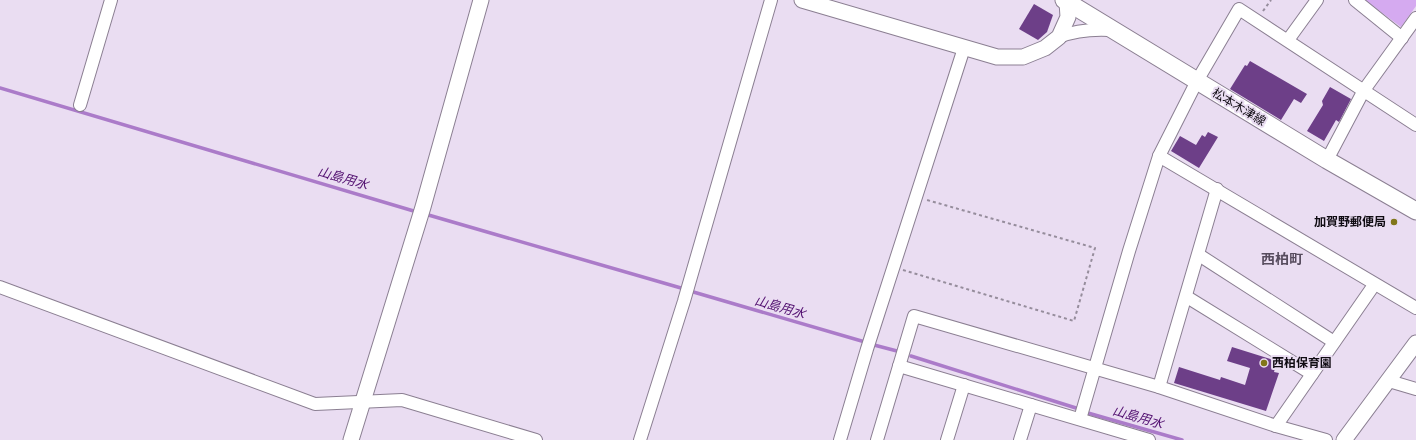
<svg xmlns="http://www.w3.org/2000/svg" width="1416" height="440" viewBox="0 0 1416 440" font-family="'Archivo Narrow','Noto Sans JP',sans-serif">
	<rect width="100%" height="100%" fill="#eaddf2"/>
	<path fill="#d5aaf0" d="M1365,0H1416V6L1401,27Z"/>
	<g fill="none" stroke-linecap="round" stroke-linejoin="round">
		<g stroke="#ab7bc9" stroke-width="3.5">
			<path d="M0,88L417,212"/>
			<path d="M425,214L681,288"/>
			<path d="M690,291L865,342"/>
			<path d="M874,345L897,351"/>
			<path d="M911,356L1076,408"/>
			<path d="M1088,413L1182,440"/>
		</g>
	</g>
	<g fill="#6d3f88">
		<path d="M1034,4L1053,15L1047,32L1038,40L1019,29Z"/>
		<path d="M1250,61L1307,94L1301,103L1294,99L1281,120L1230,89L1245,65L1247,66Z"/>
		<path d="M1330,87L1351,99L1339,122L1336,120L1324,141L1307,131L1323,105L1322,101Z"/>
		<path d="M1208,132L1218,137L1199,168L1171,151L1180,136L1196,145L1202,135L1205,137Z"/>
		<path d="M1232,347L1277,361L1274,372L1279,373L1266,411L1174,383L1179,367L1220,380L1221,377L1245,385L1250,368L1227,361Z"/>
	</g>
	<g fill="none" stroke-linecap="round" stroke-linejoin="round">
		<g stroke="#8b7f92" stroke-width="14">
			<g id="minor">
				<path d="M1355,0L1402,38"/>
				<path d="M1059,37C1076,30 1093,29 1111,30"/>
				<path d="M1288,40L1317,0"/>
				<path d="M80,105L111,0"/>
				<path d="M1159,156L1416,308"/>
				<path d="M1327,160L1364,90L1416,18"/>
				<path d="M1199,255L1334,342"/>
				<path d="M0,287L315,404L402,400L536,440"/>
				<path d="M1187,297L1312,374"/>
				<path d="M899,366L1149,440"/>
				<path d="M1389,381L1416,389"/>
				<path d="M1159,387L1217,189"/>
				<path d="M1080,419L1129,251L1159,156L1197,81L1239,9L1416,125"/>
				<path d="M1276,426L1374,285"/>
				<path d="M640,440L684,301L771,0"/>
				<path d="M840,440L867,349L964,48"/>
				<path d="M877,440L914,316L1159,387L1276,426L1326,440"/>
				<path d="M947,440L964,385"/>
				<path d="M1020,440L1031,405"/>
			</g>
		</g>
		<g stroke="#8b7f92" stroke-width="17">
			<g id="tertiary">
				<path d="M802,0L997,57H1023L1045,48L1059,37L1068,17L1067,2"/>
				<path d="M351,440L423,207L481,0"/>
				<path d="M1344,440L1416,343"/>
			</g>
		</g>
		<g stroke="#8b7f92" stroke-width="19">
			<path id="secondary" d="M1064,0L1327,160L1416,211"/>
		</g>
		<g stroke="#968d9c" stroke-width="2" stroke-dasharray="3 3" stroke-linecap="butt">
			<path d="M1263,11L1271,0"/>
			<path d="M903,270L1074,321L1095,248L927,200"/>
		</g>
		<use href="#minor" stroke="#fff" stroke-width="12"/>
		<use href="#tertiary" stroke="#fff" stroke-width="15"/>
		<use href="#secondary" stroke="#fff" stroke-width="17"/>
	</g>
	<g fill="#817619" stroke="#eaddf2" stroke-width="1.5">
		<circle cx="1394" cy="222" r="4"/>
		<circle cx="1264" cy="363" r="4"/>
	</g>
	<g text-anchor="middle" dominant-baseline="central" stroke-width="4" stroke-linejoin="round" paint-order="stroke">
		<g font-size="12" fill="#0f0b12" stroke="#eaddf2">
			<text transform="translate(1239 107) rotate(31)">松本木津線</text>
		</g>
		<g font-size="12" font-weight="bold" fill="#0f0b12" stroke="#eaddf2" text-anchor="end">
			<text x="1386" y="222">加賀野郵便局</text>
			<text x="1272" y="363" text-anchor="start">西柏保育園</text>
		</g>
		<g font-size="13" font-style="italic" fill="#531171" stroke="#eaddf2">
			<text transform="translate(343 178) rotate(16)">山島用水</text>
			<text transform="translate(780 307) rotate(16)">山島用水</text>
			<text transform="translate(1138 417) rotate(16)">山島用水</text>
		</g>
		<g font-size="14" font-weight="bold" fill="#574c5e" stroke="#eaddf2">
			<text x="1282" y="259">西柏町</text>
		</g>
	</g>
</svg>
